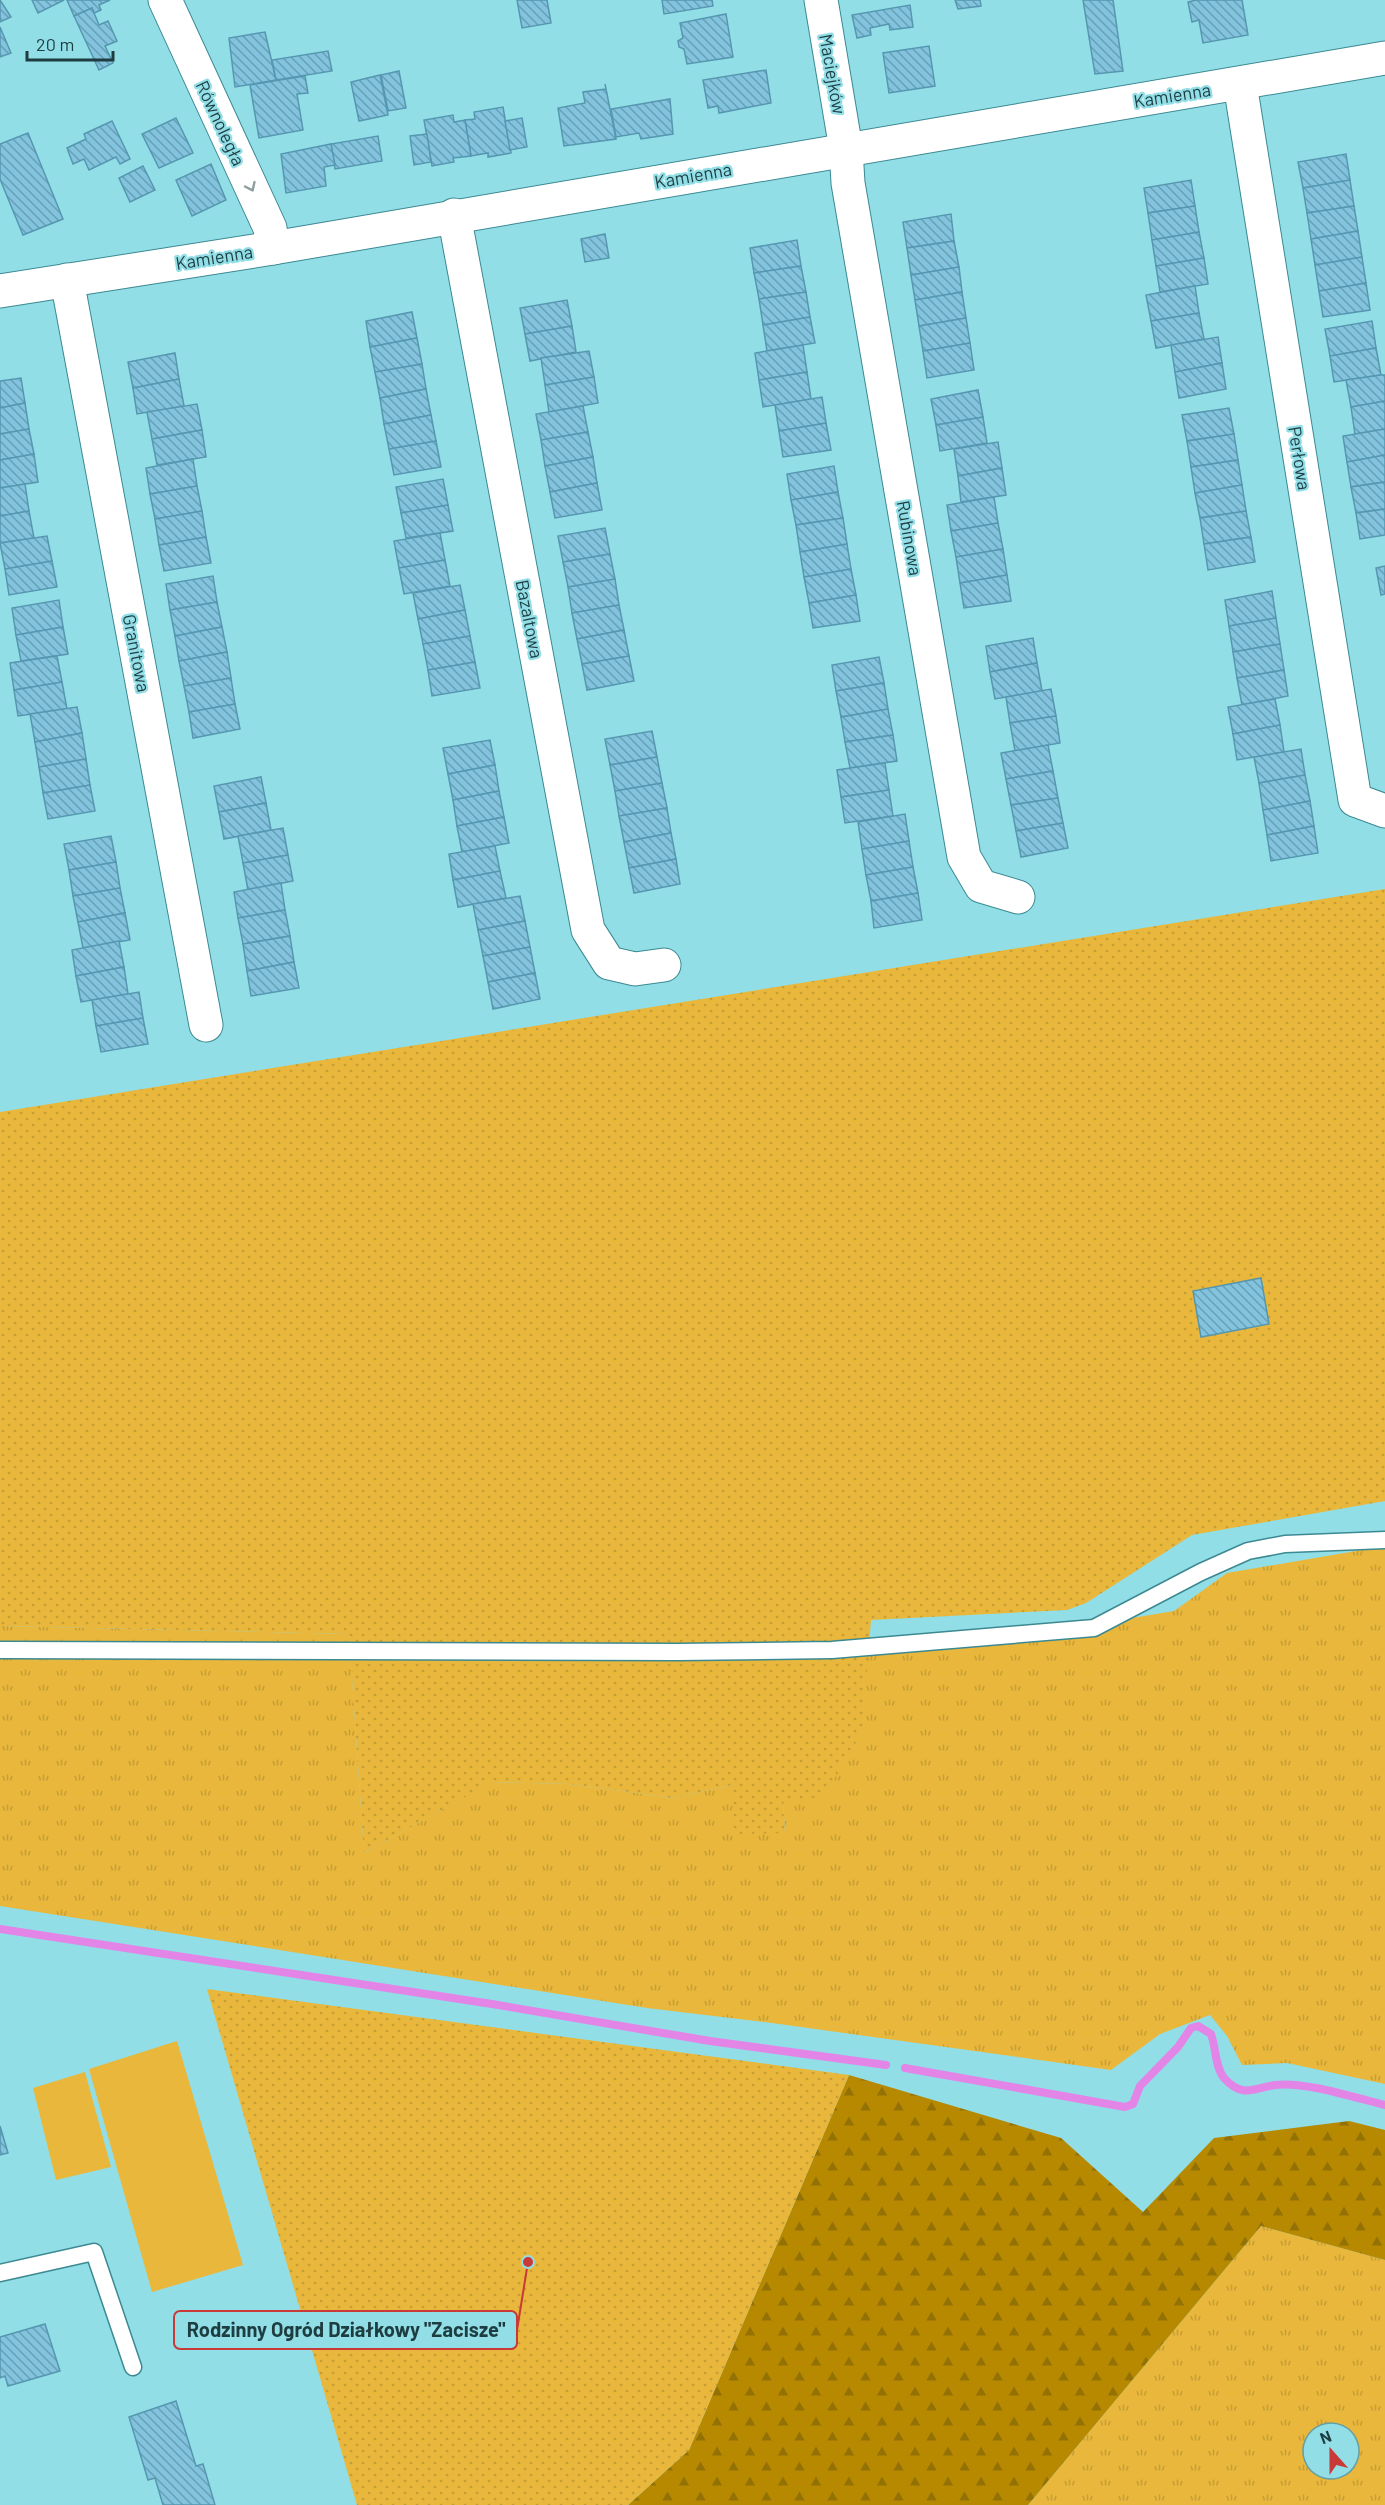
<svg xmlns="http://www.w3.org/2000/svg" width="1385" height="2505" viewBox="0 0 1385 2505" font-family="Barlow,sans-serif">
	<defs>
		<pattern id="grass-tufts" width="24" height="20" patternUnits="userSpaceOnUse" patternTransform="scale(1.5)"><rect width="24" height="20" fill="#e9b73b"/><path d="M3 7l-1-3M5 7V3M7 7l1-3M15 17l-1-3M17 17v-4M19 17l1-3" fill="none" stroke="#c79e35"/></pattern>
		<pattern id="forest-firs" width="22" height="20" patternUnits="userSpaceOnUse" patternTransform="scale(1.5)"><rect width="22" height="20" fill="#b68900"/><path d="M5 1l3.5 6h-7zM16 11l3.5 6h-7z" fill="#937104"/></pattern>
		<pattern id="garden-dots" width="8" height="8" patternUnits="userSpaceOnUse" patternTransform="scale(1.5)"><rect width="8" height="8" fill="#e9b73b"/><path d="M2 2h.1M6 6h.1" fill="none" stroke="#c79e35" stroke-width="1.8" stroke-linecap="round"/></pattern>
		<pattern id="building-back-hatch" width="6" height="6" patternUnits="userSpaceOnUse" patternTransform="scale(1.5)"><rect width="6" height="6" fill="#82c3de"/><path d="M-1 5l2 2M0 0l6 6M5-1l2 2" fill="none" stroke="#6aa0b6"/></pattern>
	</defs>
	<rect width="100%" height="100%" fill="#91dee7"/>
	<g fill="url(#grass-tufts)" fill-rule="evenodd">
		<path d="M1385,1546V2084L1287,2063L1242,2065L1227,2036L1210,2015L1160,2034L1111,2070L772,2023L647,2008L0,1906V1626L349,1634L364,1853L491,1782L570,1784L673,1798L732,1785L785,1832L783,1803L869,1642L1036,1634L1174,1611L1227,1573Z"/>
		<path d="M1261,2226L1385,2260V2505H1028ZM1313,2433H1349V2469H1313Z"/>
	</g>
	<path fill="url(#forest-firs)" d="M849,2075L1061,2138L1143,2212L1214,2138L1349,2121L1385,2130V2260L1261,2226L1028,2505H628L689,2450Z"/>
	<g fill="url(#garden-dots)">
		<path d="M1385,889V1501L1192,1535L1086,1603L1067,1610L871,1620L862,1732L824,1796L783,1803L785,1833L734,1834L732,1785L673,1798L570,1784L492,1782L364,1853L349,1634L0,1626V1112Z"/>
		<path d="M207,1989L849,2075L689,2450L628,2505H357Z"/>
	</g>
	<g fill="#e9b73b">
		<path d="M177,2041L243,2265L152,2292L89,2069Z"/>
		<path d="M85,2072L111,2167L56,2180L33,2088Z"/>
	</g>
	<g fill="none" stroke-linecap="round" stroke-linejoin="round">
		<g stroke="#e385e7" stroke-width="8">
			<path d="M0,1929L492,2004L710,2041L886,2065"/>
			<path d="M905,2068L1125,2107L1133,2104L1140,2086L1178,2047L1191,2028L1198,2026L1211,2034C1216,2048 1215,2067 1224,2078C1243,2099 1254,2088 1275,2085C1304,2081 1356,2098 1385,2105"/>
		</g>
	</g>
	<g fill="url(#building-back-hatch)" stroke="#5697b0" stroke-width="1.5">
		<path d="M0,0L11,17L0,22Z"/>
		<path d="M32,0H64L38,13Z"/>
		<path d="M67,0H110L99,5L101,10L94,13L92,8L74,16Z"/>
		<path d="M517,0H547L551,23L522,28Z"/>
		<path d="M662,0H712L713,6L664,14Z"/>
		<path d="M955,0H980L981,6L958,9Z"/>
		<path d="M1083,0H1113L1123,71L1095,74Z"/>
		<path d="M1196,0H1242L1248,35L1203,43L1199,20L1192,22L1188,2Z"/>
		<path d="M910,5L913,27L890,30L889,24L870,28L871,35L857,38L852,15Z"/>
		<path d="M92,8L99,25L108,21L117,41L105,46L113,63L99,70L74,16Z"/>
		<path d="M726,14L733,57L687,64L684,49L679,47L678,41L683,38L680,23Z"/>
		<path d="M0,27L11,53L0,57Z"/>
		<path d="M265,32L276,80L235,87L229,38Z"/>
		<path d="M929,46L935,86L889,93L883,53Z"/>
		<path d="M328,51L332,71L276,80L272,60Z"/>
		<path d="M766,70L771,103L719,113L718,106L708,108L703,80Z"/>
		<path d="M399,71L406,108L388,111L381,75Z"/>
		<path d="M380,75L388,115L359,121L351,82Z"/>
		<path d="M305,76L308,93L297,94L303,130L259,138L250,85Z"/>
		<path d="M605,84L616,139L564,146L558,108L585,103L583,92L606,89Z"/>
		<path d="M670,99L673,134L641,139L639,133L616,137L611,109Z"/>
		<path d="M503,107L511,153L488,157V153L471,156L465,120L475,119L474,112Z"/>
		<path d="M453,115L454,122L465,120L471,156L453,158L454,162L432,166L424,120Z"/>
		<path d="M176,118L193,153L159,168L142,134Z"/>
		<path d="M522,118L527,147L510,150L505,121Z"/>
		<path d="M112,121L130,159L120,164L116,157L89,170L84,159L73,164L67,148L86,139L84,134Z"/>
		<path d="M28,133L63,219L23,235L0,179V144Z"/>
		<path d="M427,134L431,162L414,165L410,136Z"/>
		<path d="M378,136L382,161L335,169L331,144Z"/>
		<path d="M331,144L335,165L324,167L326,186L286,193L281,154Z"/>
		<path d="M1346,154L1350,180L1303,188L1298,162Z"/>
		<path d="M211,164L226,200L192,216L176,180Z"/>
		<path d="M143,166L155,190L130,202L119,178Z"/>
		<path d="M1191,180L1195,206L1148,213L1144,188Z"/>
		<path d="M1350,180L1354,206L1307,213L1303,188Z"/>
		<path d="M1195,206L1199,232L1152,240L1148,213Z"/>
		<path d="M1354,206L1358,231L1311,239L1307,213Z"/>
		<path d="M951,214L954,241L907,248L903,222Z"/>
		<path d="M1358,231L1362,257L1315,265L1311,239Z"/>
		<path d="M1199,232L1204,258L1156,266L1152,240Z"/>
		<path d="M605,234L609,258L585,262L581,239Z"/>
		<path d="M797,240L801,266L754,273L750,248Z"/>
		<path d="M954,241L959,267L911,275L907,248Z"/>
		<path d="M1362,257L1366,283L1319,291L1315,265Z"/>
		<path d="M1204,258L1208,284L1160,292L1156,266Z"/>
		<path d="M801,266L806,292L759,299L754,273Z"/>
		<path d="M959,267L962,292L915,300L911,275Z"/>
		<path d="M1366,283L1370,310L1323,317L1319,291Z"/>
		<path d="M1195,286L1199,313L1151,321L1146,295Z"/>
		<path d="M806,292L810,317L763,325L759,299Z"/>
		<path d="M962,292L966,318L919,326L915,300Z"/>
		<path d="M567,300L572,326L525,334L520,308Z"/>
		<path d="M412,312L417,338L370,347L366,321Z"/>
		<path d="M1199,313L1204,339L1156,348L1151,321Z"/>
		<path d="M810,317L815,343L767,351L763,325Z"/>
		<path d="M966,318L970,343L923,351L919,326Z"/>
		<path d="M1372,321L1376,348L1330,356L1325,329Z"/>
		<path d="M572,326L576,352L530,361L525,334Z"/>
		<path d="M1218,337L1222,363L1175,372L1171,345Z"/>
		<path d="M417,338L422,364L375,372L370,347Z"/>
		<path d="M970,343L974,370L927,378L923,351Z"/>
		<path d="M803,345L807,372L759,380L755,353Z"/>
		<path d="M1376,348L1381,375L1334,382L1330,356Z"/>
		<path d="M589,351L594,377L545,385L541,358Z"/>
		<path d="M175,353L179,379L133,388L128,362Z"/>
		<path d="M1222,363L1226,389L1179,398L1175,372Z"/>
		<path d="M422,364L426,389L380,398L375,372Z"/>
		<path d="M807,372L811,399L763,407L759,380Z"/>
		<path d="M1381,375H1385V401L1351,407L1346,380Z"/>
		<path d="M594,377L598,403L549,412L545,385Z"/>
		<path d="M21,378L25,403L0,408V381Z"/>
		<path d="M179,379L184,406L137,414L133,388Z"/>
		<path d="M426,389L431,415L384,424L380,398Z"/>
		<path d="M978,390L983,417L936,425L931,399Z"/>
		<path d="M822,397L826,423L779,431L775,405Z"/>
		<path d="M1385,401V429L1355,434L1351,407Z"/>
		<path d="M25,403L29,429L0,434V408Z"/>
		<path d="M197,404L202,430L152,439L147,412Z"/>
		<path d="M583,406L588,432L541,440L536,414Z"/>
		<path d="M1229,408L1234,434L1187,441L1182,415Z"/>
		<path d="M431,415L436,441L389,449L384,424Z"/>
		<path d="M983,417L987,443L940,451L936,425Z"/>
		<path d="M826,423L831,450L783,457L779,431Z"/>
		<path d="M29,429L34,454L0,460V434Z"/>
		<path d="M1385,429V455L1347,462L1343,436Z"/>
		<path d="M202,430L206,457L157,465L152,439Z"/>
		<path d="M588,432L593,457L545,466L541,440Z"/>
		<path d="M1234,434L1238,460L1191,467L1187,441Z"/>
		<path d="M436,441L441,467L394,475L389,449Z"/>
		<path d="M998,442L1002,468L958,476L954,449Z"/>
		<path d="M34,454L38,482L0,488V460Z"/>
		<path d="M1385,455V482L1351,487L1347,462Z"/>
		<path d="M593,457L597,483L550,492L545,466Z"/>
		<path d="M193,459L197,486L150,494L146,468Z"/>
		<path d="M1238,460L1242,485L1195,493L1191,467Z"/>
		<path d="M834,466L838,492L791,500L787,474Z"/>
		<path d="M1002,468L1006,495L961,502L958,476Z"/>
		<path d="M443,479L448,505L401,513L396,487Z"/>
		<path d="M1385,482V509L1356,513L1351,487Z"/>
		<path d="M597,483L602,510L555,518L550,492Z"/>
		<path d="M25,484L29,511L0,516V488Z"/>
		<path d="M1242,485L1246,511L1200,518L1195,493Z"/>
		<path d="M197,486L202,511L155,519L150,494Z"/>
		<path d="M838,492L843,518L796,525L791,500Z"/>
		<path d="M994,497L998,523L951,531L947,505Z"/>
		<path d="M448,505L453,531L406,538L401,513Z"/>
		<path d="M1385,509V535L1360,539L1356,513Z"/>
		<path d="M29,511L34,538L0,543V516Z"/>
		<path d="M202,511L206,537L159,545L155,519Z"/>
		<path d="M1246,511L1251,537L1204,544L1200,518Z"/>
		<path d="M843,518L847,544L800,552L796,525Z"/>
		<path d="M998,523L1003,549L956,557L951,531Z"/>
		<path d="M605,528L610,554L563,562L558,536Z"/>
		<path d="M440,533L445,560L399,568L394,541Z"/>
		<path d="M47,536L52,561L5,569L0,543Z"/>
		<path d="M206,537L211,563L164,571L159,545Z"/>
		<path d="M1251,537L1255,562L1208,570L1204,544Z"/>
		<path d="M847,544L851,569L804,577L800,552Z"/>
		<path d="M1003,549L1007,575L960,583L956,557Z"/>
		<path d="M610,554L615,579L568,587L563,562Z"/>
		<path d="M445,560L450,586L404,594L399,568Z"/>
		<path d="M52,561L57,587L9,595L5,569Z"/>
		<path d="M1385,566V594L1381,595L1376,568Z"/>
		<path d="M851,569L856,595L809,603L804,577Z"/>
		<path d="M1007,575L1011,601L964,608L960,583Z"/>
		<path d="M213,576L217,602L170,610L166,584Z"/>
		<path d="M615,579L619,605L572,613L568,587Z"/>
		<path d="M460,585L465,610L418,619L413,593Z"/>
		<path d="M1272,591L1276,618L1229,626L1225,600Z"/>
		<path d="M856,595L860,621L813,628L809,603Z"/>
		<path d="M59,600L63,627L16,635L12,608Z"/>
		<path d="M217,602L222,627L175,636L170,610Z"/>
		<path d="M619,605L624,630L577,639L572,613Z"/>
		<path d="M465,610L470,636L423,644L418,619Z"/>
		<path d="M1276,618L1280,644L1233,652L1229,626Z"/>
		<path d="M63,627L68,654L21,661L16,635Z"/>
		<path d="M222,627L227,652L179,661L175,636Z"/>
		<path d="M624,630L629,656L582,664L577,639Z"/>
		<path d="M470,636L475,662L428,670L423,644Z"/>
		<path d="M1033,638L1037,663L990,672L986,646Z"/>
		<path d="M1280,644L1284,670L1237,678L1233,652Z"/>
		<path d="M227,652L231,678L184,686L179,661Z"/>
		<path d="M57,656L62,682L14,690L10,663Z"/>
		<path d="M629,656L634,681L587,690L582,664Z"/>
		<path d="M879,657L884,683L836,691L832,665Z"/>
		<path d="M475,662L480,688L432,696L428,670Z"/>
		<path d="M1037,663L1042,691L995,699L990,672Z"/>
		<path d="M1284,670L1288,696L1242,705L1237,678Z"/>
		<path d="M231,678L235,704L189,712L184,686Z"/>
		<path d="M62,682L67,709L18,716L14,690Z"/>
		<path d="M884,683L888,709L841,717L836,691Z"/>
		<path d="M1051,689L1056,716L1010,723L1006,697Z"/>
		<path d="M1275,699L1280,725L1233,734L1228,707Z"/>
		<path d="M235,704L240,729L193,738L189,712Z"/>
		<path d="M77,707L82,733L35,742L30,714Z"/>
		<path d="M888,709L893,735L845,742L841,717Z"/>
		<path d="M1056,716L1060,743L1015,751L1010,723Z"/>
		<path d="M1280,725L1284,752L1237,760L1233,734Z"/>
		<path d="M652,731L657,757L610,765L605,739Z"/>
		<path d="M82,733L86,759L39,767L35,742Z"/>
		<path d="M893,735L897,761L850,768L845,742Z"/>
		<path d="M490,740L495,765L448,774L443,748Z"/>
		<path d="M1048,745L1053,771L1006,779L1001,753Z"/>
		<path d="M1301,749L1305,775L1259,783L1254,757Z"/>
		<path d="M657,757L662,783L615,791L610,765Z"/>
		<path d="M86,759L90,785L43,793L39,767Z"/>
		<path d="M885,763L889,790L841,797L837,770Z"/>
		<path d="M495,765L499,791L453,800L448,774Z"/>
		<path d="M1053,771L1058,798L1011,805L1006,779Z"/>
		<path d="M1305,775L1310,801L1263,810L1259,783Z"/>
		<path d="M261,777L266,803L219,812L214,786Z"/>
		<path d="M662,783L667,808L619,816L615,791Z"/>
		<path d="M90,785L95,811L48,819L43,793Z"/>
		<path d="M889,790L893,816L845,823L841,797Z"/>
		<path d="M499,791L504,817L457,826L453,800Z"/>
		<path d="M1058,798L1063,823L1016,831L1011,805Z"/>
		<path d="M1310,801L1314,826L1267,835L1263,810Z"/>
		<path d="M266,803L271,830L224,839L219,812Z"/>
		<path d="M667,808L671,833L624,842L619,816Z"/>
		<path d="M905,814L909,841L862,849L858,822Z"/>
		<path d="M504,817L509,843L462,852L457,826Z"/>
		<path d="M1063,823L1068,848L1021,857L1016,831Z"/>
		<path d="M1314,826L1318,853L1271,861L1267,835Z"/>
		<path d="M283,828L288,855L243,863L238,836Z"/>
		<path d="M671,833L676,859L629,868L624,842Z"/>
		<path d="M111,836L116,862L69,870L64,844Z"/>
		<path d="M909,841L913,867L866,875L862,849Z"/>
		<path d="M495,846L500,871L453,880L449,854Z"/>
		<path d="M288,855L293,881L248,890L243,863Z"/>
		<path d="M676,859L680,884L634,893L629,868Z"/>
		<path d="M116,862L120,888L73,896L69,870Z"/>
		<path d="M913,867L918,893L871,901L866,875Z"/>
		<path d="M500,871L506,898L458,907L453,880Z"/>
		<path d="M281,883L285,910L238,918L234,892Z"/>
		<path d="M120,888L125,913L78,922L73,896Z"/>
		<path d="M918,893L922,920L874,928L871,901Z"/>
		<path d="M520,896L525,921L478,930L473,904Z"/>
		<path d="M285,910L290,936L243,944L238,918Z"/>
		<path d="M125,913L130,940L83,948L78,922Z"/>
		<path d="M525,921L530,947L483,956L478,930Z"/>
		<path d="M290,936L294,962L247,971L243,944Z"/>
		<path d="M119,941L124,967L76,976L72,950Z"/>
		<path d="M530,947L535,973L488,982L483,956Z"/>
		<path d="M294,962L299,988L251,996L247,971Z"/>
		<path d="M124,967L128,994L81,1002L76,976Z"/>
		<path d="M535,973L540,999L493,1009L488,982Z"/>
		<path d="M139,992L143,1018L96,1026L92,1000Z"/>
		<path d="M143,1018L148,1044L101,1052L96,1026Z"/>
		<path d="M1261,1278L1269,1324L1201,1337L1193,1291Z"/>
		<path d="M0,2126L8,2153L0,2155Z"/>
		<path d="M45,2324L60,2371L8,2386L5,2376L0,2378V2337Z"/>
		<path d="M176,2401L196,2466L203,2464L215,2505H163L155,2478L148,2480L129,2417Z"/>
	</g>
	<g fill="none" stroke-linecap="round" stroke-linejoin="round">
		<g stroke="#3c8992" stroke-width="19">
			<g id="lane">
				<path d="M0,1650L678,1652L832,1650L1094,1628L1201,1572L1248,1551L1285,1544L1385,1540"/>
				<path d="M0,2273L94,2252L133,2367"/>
			</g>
		</g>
		<g stroke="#3c8992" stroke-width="35">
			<g id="street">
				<path d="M165,0L270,228L273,248"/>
				<path d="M821,0L846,149L848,183L964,857L981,886L1018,897"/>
				<path d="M1240,84L1355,800L1385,811"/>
				<path d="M454,215L588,930L609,963L635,969L664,965"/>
				<path d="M67,280L206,1025"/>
				<path d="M0,291L273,248L1385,58"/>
			</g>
		</g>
		<use href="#lane" stroke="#fff" stroke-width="16"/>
		<use href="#street" stroke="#fff" stroke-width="33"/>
	</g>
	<defs><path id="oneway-chevron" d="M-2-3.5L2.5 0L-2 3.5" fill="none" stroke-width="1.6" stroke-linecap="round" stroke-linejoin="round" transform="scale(1.5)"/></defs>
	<use stroke="#8e9ea0" href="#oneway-chevron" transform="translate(251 187) rotate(65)"/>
	<g text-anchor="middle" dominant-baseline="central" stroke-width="4.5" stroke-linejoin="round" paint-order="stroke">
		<g font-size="18" fill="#1e3d41" stroke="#91dee7">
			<text transform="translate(833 74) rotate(80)">Maciejków</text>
			<text transform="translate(1172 95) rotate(-9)">Kamienna</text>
			<text transform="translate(221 123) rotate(65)">Równoległa</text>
			<text transform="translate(693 175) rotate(-10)">Kamienna</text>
			<text transform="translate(214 257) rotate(-9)">Kamienna</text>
			<text transform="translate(1300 458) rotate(81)">Perłowa</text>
			<text transform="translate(910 538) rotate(80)">Rubinowa</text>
			<text transform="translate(530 619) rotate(79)">Bazaltowa</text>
			<text transform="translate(137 653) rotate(79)">Granitowa</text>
		</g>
	</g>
	<path fill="none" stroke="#c83938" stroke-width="2" d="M528 2262L517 2330"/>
	<circle fill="#c83938" stroke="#91dee7" stroke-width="2" cx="528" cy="2262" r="6"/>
	<rect fill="#91dee7" stroke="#c83938" stroke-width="2" x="174" y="2311" width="343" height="38" rx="6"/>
	<g font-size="20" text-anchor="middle" font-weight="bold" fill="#1e3d41">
		<text x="346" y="2337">Rodzinny Ogród Działkowy "Zacisze"</text>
	</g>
	<g transform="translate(1331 2451) rotate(339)"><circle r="28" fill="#91dee7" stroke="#639ea5" stroke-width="1.5"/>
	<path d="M0-4.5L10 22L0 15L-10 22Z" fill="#c83938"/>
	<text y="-9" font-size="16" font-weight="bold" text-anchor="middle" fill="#1e3d41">N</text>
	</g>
	<path d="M27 51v9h86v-9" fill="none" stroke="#1e3d41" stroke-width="3"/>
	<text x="36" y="51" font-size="18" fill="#1e3d41" stroke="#91dee7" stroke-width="4.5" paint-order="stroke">20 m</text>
</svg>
